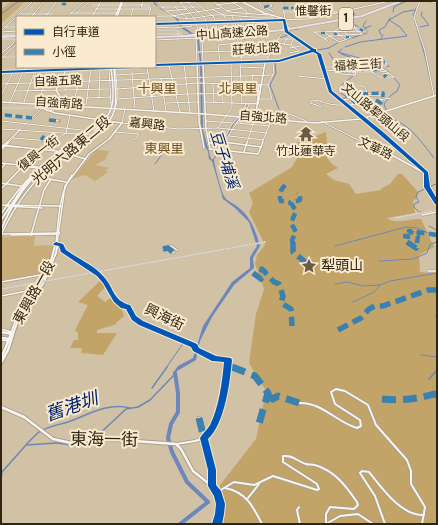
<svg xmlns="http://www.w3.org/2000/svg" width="438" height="525" viewBox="0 0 438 525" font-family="Overpass,'Noto Sans TC',sans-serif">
	<rect width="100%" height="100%" fill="#d1c1a5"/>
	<g fill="#c8ad7a">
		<path d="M13,1H26L1,24V15L3,14H1V9Z"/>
		<path d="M96,150L109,151L105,160L95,165L110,168L105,170L108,172L95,181L85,175L72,179Z"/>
		<path d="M35,236L34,246L56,245L45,274L1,282L2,237Z"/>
	</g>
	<g fill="#c3a468">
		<path d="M326,132L327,143L324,147C326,158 329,163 338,168L326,174L334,180L349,184L356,194L381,190L382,188L390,184L398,174H402L418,192L417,198L413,201L415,213L387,218C394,225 411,218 421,219L434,247L419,255L420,272L437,274V524H217L220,485L256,439L266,391L249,363L256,314L264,289L255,264L257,255L265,245L249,212L253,203L249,193L292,167L303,148L293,144Z"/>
		<path d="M101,280L106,286L97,296L105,302L112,297L122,310L124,316L114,325L97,330V333H117L103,355L81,353L82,348H70L74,340H78V333L75,330L88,305L78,302Z"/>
	</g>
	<path fill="#6d87bb" d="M154,1L160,9L178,19L181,25L199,38L202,69L203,130L211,159L214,160C214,164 222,194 224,196C227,202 234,203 239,208C251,217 256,232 260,246L253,258L254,268L234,285L212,317L200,341L196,360L177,371L174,377L173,373L178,366L193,358L203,326L232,282L250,268V257L257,246L249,222L235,208L223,199L212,161L209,159L208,151L205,147L201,130L200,63L197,38L181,28L176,19L154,4Z"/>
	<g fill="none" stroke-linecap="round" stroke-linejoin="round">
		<g stroke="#6d87bb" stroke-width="1">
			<path d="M403,3L406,1"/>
			<path d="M303,7L306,11"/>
			<path d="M393,12L394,7L402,3"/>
			<path d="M414,13L416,8"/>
			<path d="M1,14L19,1"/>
			<path d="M338,14L346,17"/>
			<path d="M413,14L425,56"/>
			<path d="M347,20L360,28"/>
			<path d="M366,21L363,26L367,31"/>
			<path d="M420,27L429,25L421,15L422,12"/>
			<path d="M365,28L371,26"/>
			<path d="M291,32L289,30L298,29"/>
			<path d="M381,35L379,30L385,27L390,18"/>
			<path d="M243,38L245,40"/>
			<path d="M280,38L290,34"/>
			<path d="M381,39L383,35"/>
			<path d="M346,40L367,33"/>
			<path d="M276,43V54"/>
			<path d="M11,47L17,40"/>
			<path d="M248,47L241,48L248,55"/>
			<path d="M345,47L360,42L407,36L400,27L389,20L403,12L414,10"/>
			<path d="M342,49L338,52L366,60"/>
			<path d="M317,50L329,48L339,42"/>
			<path d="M329,53L333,59"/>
			<path d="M341,54L361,61L356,62"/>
			<path d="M425,56L430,79"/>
			<path d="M275,63L276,73L270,85L279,109"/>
			<path d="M389,66L381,67L390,73"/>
			<path d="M353,68L354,71"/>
			<path d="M394,78L400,85L397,91"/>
			<path d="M347,86L350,91"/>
			<path d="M350,93L355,99"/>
			<path d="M389,97L397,91"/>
			<path d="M342,99L347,97L339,92L340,86L353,76"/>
			<path d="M386,110L384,104L388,99"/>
			<path d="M386,112L394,118"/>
			<path d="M243,114L248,105"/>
			<path d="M377,115C384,118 391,118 395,120C412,127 423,144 434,158"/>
			<path d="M227,137L233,124L239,118"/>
			<path d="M213,160L220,150"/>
			<path d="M155,164L162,154L169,152"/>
			<path d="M430,186L437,184"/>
			<path d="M427,188L418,192L416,197L419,202L414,204V207L419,212L430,213"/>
			<path d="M433,213L437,214"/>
			<path d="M429,226L437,230"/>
			<path d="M335,246L406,227L417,228L437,237"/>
			<path d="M379,261L413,259L427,253L430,244L437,242"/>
			<path d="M335,284L347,282L363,286L380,285"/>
			<path d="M353,302L374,292L380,285L390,281L437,273"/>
			<path d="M435,316L437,315"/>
			<path d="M421,355L437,357"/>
			<path d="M166,368L184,342"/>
		</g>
		<g stroke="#6d87bb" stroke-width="1.5">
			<path d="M429,379L437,370"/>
			<path d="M152,388L167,367"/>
			<path d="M96,437L126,409L138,407L150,400L173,376"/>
			<path d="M26,445C30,441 34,436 39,432C49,426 58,425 68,422C88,415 108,402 130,408"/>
			<path d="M1,479L2,472L26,445L57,443L79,446L93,439"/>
		</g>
		<path stroke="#6d87bb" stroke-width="4" d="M175,373L178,393V412L171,424L168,438L172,452L187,482L208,502L180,524"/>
		<g stroke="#aca08a" stroke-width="2">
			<g id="minor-far2">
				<path d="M143,1L141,7H151L149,15"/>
				<path d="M158,1C178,31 198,13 225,15C242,16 256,18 272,17L274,20"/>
				<path d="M193,1L214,17L218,33"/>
				<path d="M201,1L203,3"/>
				<path d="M230,1L247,11L246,15"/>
				<path d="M259,1L260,5L274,12"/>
				<path d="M420,1L414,17L425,51L434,96"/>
				<path d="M187,2L205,18L209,34"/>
				<path d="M180,3L194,2"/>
				<path d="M62,4H66"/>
				<path d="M92,5H120"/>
				<path d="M122,5H150"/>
				<path d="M161,7H199"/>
				<path d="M175,7L187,18"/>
				<path d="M264,7L269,6"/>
				<path d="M267,8L272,6L269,1"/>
				<path d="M283,8H303"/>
				<path d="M95,9H151"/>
				<path d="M213,10L224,15L231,33"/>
				<path d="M167,11L187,9"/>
				<path d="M226,11L242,8"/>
				<path d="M284,12H343"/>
				<path d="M70,13H117"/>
				<path d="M77,13L90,1"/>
				<path d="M352,13L354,15"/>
				<path d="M21,14H53"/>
				<path d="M131,16L133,9"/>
				<path d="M232,16L238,31"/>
				<path d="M31,17L45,1"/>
				<path d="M45,17L57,1"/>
				<path d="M92,17L172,16L221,8"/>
				<path d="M92,17L101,1"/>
				<path d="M240,18L246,31"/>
				<path d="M351,23L353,27"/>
				<path d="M155,27L173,28L192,26V23"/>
				<path d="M360,29L363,31"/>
				<path d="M155,30H178V34"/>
				<path d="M322,31L339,42L350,38"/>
				<path d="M335,31L339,28H359"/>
				<path d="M335,31L345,39"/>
				<path d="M1,32L17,31"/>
				<path d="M314,32L366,31"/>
				<path d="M314,32L328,41"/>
				<path d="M155,34H182"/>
				<path d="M199,34L256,31L253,21"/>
				<path d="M1,35H17"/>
				<path d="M237,37L242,62"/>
				<path d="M202,38L266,34"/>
				<path d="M351,38L346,34L344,23H353L355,29L362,34"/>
				<path d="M1,39H15"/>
				<path d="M278,39H298"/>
				<path d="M325,39L330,36L362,34"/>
				<path d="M155,40L178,39"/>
				<path d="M293,40L291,45L299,51"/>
				<path d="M276,43L291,45"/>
				<path d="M284,44L287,38"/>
				<path d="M289,48L307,45"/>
				<path d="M197,52L240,51"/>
				<path d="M1,53L12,45L16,39"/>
				<path d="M289,53L299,51"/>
				<path d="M3,57L17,44"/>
				<path d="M3,57H17"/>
				<path d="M240,57H268"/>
				<path d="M383,60L387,63L386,66L339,67L338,62L352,63Z"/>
				<path d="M380,62H385"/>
				<path d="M220,63L218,45L238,43"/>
				<path d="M240,63L242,104"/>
				<path d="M338,63H345"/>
				<path d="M350,63L353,73"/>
				<path d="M184,64L190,113"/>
				<path d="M352,64L356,75H354"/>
				<path d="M353,64H361"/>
				<path d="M169,66L180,112"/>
				<path d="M109,67L111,105"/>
				<path d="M147,67L154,111"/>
				<path d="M241,67L264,68"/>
				<path d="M323,67H339"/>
				<path d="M339,67L341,74L354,75"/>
				<path d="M380,67L394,77"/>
				<path d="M367,68L379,77H394"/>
				<path d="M340,69H347"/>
				<path d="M325,70L339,71"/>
				<path d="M373,70L383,69"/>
				<path d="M340,71H347"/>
				<path d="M353,72H372"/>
				<path d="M373,72L378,71"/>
				<path d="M380,72L386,71"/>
				<path d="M132,74L135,108"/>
				<path d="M382,74L389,73"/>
				<path d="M116,75L148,73"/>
				<path d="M297,76L328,79"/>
				<path d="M1,77L4,72"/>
				<path d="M161,78L166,111"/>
				<path d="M213,83L214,102"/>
				<path d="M222,83L223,103"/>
				<path d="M1,84L273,75"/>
				<path d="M341,86H364L367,92H340Z"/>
				<path d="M346,86L352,97L372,114"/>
				<path d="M348,86L355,98L372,114"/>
				<path d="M117,89L198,83L268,85"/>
				<path d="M15,91L109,89"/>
				<path d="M65,91L73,70"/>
				<path d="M360,92L382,112"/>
				<path d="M250,93L253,74"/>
				<path d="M361,94L383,93V97"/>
				<path d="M353,95H362"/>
				<path d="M1,96L13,72"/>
				<path d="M363,96L383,95"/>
				<path d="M354,97L359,96"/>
				<path d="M87,98L110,97"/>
				<path d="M99,98L100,69"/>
				<path d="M118,99L186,94L260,93"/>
				<path d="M260,99H272L268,84L274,73L273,62"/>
				<path d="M380,99L383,102"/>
				<path d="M342,100L349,99"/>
				<path d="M352,100L356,103"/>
				<path d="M376,100L382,104"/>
				<path d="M349,101L353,104"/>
				<path d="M10,102L25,67"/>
				<path d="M24,102L36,67"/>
				<path d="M205,102L257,104"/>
				<path d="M365,102L372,107"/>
				<path d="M38,103L45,83L47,67"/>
				<path d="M166,103L198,102"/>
				<path d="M248,104L259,103"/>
				<path d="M372,104L377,103"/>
				<path d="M73,105L82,69"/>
				<path d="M86,105L91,69"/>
				<path d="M374,106L379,105"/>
				<path d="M322,107L310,103L312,100C321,100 328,105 337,105C355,106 372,101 390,98"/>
				<path d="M1,108H41"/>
				<path d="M377,108L382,107"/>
				<path d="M125,109L122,123L179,129L218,128L267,133"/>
				<path d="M46,111L60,109"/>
				<path d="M5,115L32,118"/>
				<path d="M240,115L246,104"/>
				<path d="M243,116L249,105"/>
				<path d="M143,117L140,119H146"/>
				<path d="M270,117L290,114L306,121"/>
				<path d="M49,120L60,121"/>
				<path d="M1,121L91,131"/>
				<path d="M206,121L232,123"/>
				<path d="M321,121L364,143"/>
				<path d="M236,123L270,126"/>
				<path d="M218,128L232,107L231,63"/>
				<path d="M1,129L93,135"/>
				<path d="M115,132L139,134L135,140"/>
				<path d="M97,133C122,113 118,96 115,67"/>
				<path d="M207,136H225"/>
				<path d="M229,136L264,140"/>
				<path d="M13,138L50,141"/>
				<path d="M41,140L44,136"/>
				<path d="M224,142L231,143"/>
				<path d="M6,143L42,108"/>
				<path d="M8,143L20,130"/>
				<path d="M51,143L66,133L70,115"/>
				<path d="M72,143L98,126"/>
				<path d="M210,143L223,142"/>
				<path d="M222,143L231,125L238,117"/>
				<path d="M224,143L241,116"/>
				<path d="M247,143L255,118"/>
				<path d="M262,143L272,118"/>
			</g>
		</g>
		<g stroke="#aca08a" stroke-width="3">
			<g id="minor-far1">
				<path d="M224,142L261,147"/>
				<path d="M362,142L390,154L426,174"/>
				<path d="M209,143L223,142"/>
				<path d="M1,145L56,151L86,159"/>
				<path d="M4,146L18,147"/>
				<path d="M1,148L7,142"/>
				<path d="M210,149L258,154L263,142"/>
				<path d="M1,150L9,142"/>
				<path d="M218,150L222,142"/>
				<path d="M220,150L225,142"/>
				<path d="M244,152L247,142"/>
				<path d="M1,163L38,167"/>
				<path d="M21,166L37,168"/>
				<path d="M1,169L5,164"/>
				<path d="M38,177L66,182"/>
				<path d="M1,183L21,186"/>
				<path d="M1,189L31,158L52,142"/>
				<path d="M1,214C20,185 44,160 73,142"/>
				<path d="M422,215L437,212"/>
				<path d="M1,234L60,233"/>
				<path d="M1,235C15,204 34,179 60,157"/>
				<path d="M11,235L59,234"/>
				<path d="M31,235L44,190L51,179"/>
				<path d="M58,244L63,251L102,278L121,306L128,307L134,318L141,323L195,346V349L215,359L228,360L227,368"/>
				<path d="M168,247L171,246L177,250"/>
				<path d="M163,249L168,248L174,253"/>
				<path d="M428,271H437"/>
				<path d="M1,282L46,274"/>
				<path d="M1,296L37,289"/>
				<path d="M1,329L12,332"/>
				<path d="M1,340L8,341"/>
			</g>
		</g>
		<g stroke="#aca08a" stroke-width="4">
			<g id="minor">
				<path d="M299,403C322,402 336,422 357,428L361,426L360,420L335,404L331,392L336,389L345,391L368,405L376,425L407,460L411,471V484L425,507L422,524"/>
				<path d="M199,418L212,470V486"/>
				<path d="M177,444C186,442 196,442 205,438C221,428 225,384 227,367"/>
				<path d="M225,488C246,492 253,506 262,524"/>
				<path d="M219,491L234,482L254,485L273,476L317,490L319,489L317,484L283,462V456C294,455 296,461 306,464C309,465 312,464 315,465C335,471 346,486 357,502L358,505L354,509L330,507L326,514V524"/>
				<path d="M248,498L259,484"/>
				<path d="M299,507L297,510L300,524"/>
				<path d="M326,524L340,516L358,514L373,524"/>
				<path d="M385,524L375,496L360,473L362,471L369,472C382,488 401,516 424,515"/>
			</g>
		</g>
		<g stroke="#aca08a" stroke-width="2">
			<g id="tertiary-far3">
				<path d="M31,1H47"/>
				<path d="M47,1H164"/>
				<path d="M179,1L195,19L199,34L181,36"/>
				<path d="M212,1L229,12L268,15"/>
				<path d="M279,1L283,6L285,19"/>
				<path d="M428,1L437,3"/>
				<path d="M216,5L247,1"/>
				<path d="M67,17L84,1"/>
				<path d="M155,24L309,19L390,1"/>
				<path d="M5,27H17"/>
				<path d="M1,31L32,2"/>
				<path d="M196,38L197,64"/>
				<path d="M178,39L202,38L203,64"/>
				<path d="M1,59L3,57"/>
				<path d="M214,64L279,61L315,50"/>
				<path d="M265,64L279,37L287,30"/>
			</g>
		</g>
		<g stroke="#aca08a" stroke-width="3">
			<g id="tertiary-far2">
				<path d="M197,63L199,121L204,148"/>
				<path d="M203,63L206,128L210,149"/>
				<path d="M155,66L239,63"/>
				<path d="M1,72L137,67"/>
				<path d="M258,104L265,63"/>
				<path d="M42,108L61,98L56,90L66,70L65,67"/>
				<path d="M42,108L55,113L122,123L109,139L89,154L65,186L57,243"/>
				<path d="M256,116L259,85H261"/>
				<path d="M1,205L61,206"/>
				<path d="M6,206L42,208"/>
				<path d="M56,243C59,219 58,195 72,175"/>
			</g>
		</g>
		<g stroke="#aca08a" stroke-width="4">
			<g id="tertiary-far1">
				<path d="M36,291L49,268L56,242"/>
				<path d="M11,333L19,312L30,297"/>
				<path d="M13,334L21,312L43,284L56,253L58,242"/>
			</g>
		</g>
		<g stroke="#aca08a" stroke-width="4.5">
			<path id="tertiary" d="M1,407L24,417L53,439L76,444L92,438L176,444L181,449L193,471L218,491L221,508L217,524"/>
		</g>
		<g stroke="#aca08a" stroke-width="2.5">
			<g id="secondary-far2">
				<path d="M241,1L264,13L285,19"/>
				<path d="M115,17L122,1"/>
				<path d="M117,17L122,3"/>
				<path d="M285,19L286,31L319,54L330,91L392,143"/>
				<path d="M1,102L205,114L315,123L361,119L437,95"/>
				<path d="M94,131C118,111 114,96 111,67"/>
				<path d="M82,143C123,117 116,110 114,67"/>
			</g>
		</g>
		<g stroke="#aca08a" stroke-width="3.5">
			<g id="secondary-far1">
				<path d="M391,142L426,173L427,187L437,203"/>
				<path d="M428,174L430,190"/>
				<path d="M1,220L24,186L42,167"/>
				<path d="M1,230C10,208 24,185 42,169C54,158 70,151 83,142"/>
			</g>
		</g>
		<g stroke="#aca08a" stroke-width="4.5">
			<g id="secondary">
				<path d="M1,332L13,334L8,350L1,363"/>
				<path d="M1,338L10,339"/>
				<path d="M1,359L11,334"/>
			</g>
		</g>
		<g stroke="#b1a29c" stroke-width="3">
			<g id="motorway">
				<path d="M289,29L362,16L401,1"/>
				<path d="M1,37L17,36"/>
				<path d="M155,37L221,35L284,30"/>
			</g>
		</g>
		<use href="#minor-far2" stroke="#f8f6f2" stroke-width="1"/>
		<use href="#minor-far1" stroke="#f8f6f2" stroke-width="1.5"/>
		<use href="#minor" stroke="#f8f6f2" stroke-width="2"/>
		<use href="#tertiary-far3" stroke="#f8f6f2" stroke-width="1"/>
		<use href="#tertiary-far2" stroke="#f8f6f2" stroke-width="1.5"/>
		<use href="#tertiary-far1" stroke="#f8f6f2" stroke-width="2"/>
		<use href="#tertiary" stroke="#f8f6f2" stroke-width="2.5"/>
		<use href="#secondary-far2" stroke="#f8f6f2" stroke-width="1.5"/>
		<use href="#secondary-far1" stroke="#f8f6f2" stroke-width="2"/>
		<use href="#secondary" stroke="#f8f6f2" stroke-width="2.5"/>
		<use href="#motorway" stroke="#e8e0e2" stroke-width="2"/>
		<g stroke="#c8c4bb" stroke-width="2">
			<g id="rail">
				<path d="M395,218L437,210"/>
				<path d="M1,289L265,242"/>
			</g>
		</g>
		<use href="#rail" stroke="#f9ead0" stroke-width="1" stroke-dasharray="1.5" stroke-linecap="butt"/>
		<g stroke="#b1a29c" stroke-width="3" stroke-linecap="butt">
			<path id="motorway-bridge" d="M284,29L289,28"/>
		</g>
		<use href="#motorway-bridge" stroke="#e8e0e2" stroke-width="2"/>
		<g stroke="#3a81b0" stroke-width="2.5" stroke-dasharray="5.5 2.5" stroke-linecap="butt">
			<path d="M62,4H66"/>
			<path d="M264,7L269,6"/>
			<path d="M283,8H303"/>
			<path d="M352,13L354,15"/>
			<path d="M343,28L350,27"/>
			<path d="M360,29L363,31"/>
			<path d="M321,33H325"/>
			<path d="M334,34H337"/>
			<path d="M346,37H349"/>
			<path d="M368,62L370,64"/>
			<path d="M380,62H385"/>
			<path d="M338,63H345"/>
		</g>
		<g stroke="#3a81b0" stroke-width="3.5" stroke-dasharray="7 3.5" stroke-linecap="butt">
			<path d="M338,63H345"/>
			<path d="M369,63L371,64"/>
			<path d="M353,64H361"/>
			<path d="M363,69L364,71"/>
			<path d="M373,70L383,69"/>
			<path d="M340,71H347"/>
			<path d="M384,75L386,77"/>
			<path d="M352,93H356"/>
			<path d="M361,94L383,93V97"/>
			<path d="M352,100L356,103"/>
			<path d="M376,100L382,104"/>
			<path d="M365,102L372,107"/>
			<path d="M5,115L32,118"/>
			<path d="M143,117L140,119H146"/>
			<path d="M49,120L60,121"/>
			<path d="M41,140L44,136"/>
		</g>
		<g stroke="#3a81b0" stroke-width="4.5" stroke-dasharray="8 4.5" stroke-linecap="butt">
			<path d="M285,185C281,190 278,194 281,201L291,203"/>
			<path d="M403,236H408L407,243"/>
			<path d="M293,243L292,240L296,232L291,223L296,211L291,203L300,200V195L297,193"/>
			<path d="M417,243L418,236L409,231L437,235"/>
		</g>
		<g stroke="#3a81b0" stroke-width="5.5" stroke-dasharray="11 5.5" stroke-linecap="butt">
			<path d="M293,242V252L310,266"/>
			<path d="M407,242L416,248L417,242"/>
			<path d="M163,249L168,248L174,253"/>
			<path d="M253,273L261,279L262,269L274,282L279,284L283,296L281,303L291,309L292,326"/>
			<path d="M338,330L361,318L369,309L375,306H383L428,290H437"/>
			<path d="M227,365L235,368"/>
		</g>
		<g stroke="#3a81b0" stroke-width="7" stroke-dasharray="14 7" stroke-linecap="butt">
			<path d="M232,367L255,376L268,393L258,427"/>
			<path d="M267,396L273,399L278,396L299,403"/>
			<path d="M382,399C401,401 416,399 434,394L437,395"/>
			<path d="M199,418L204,438"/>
		</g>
		<g stroke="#f9ead0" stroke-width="2">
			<g id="cycleway">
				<path d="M285,19L288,31L314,49H316V51L321,54L332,91L383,132L428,172L430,187L437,199V205L435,204L424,187V173L379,134L329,92L317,54L313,52L279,62L155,66V64L279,60L311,50L285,32L283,21L155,25V23Z"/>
				<path d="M107,67H139L137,68L1,73V71Z"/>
				<path d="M56,242L63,244L66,250C78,259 94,265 104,277C114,288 113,301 130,305L136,316L143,321L197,344L199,348L216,356L231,358L232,360C230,382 225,423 208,439L216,470V485L221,491L225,504L224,514L222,524H212L215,514L216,504L214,496L208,486V470L200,438C203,433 207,430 210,425C219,407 222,383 224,362L212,361L193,351L191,347L139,325L132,320L126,309L121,308L114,302L103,283L97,276L61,252L59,246L54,245L53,244Z"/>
			</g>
		</g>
		<use href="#cycleway" fill="#0057b8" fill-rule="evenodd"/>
	</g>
	<defs>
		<g id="temple-bare" transform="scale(1.2)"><path d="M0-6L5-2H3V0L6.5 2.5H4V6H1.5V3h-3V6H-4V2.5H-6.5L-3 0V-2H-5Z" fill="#685c44" stroke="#f9ead0" stroke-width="2.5" paint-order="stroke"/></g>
		<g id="sight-bare" transform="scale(1.2)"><path d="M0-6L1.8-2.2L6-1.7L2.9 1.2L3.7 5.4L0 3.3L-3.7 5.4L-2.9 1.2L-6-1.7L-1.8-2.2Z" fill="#685c44" stroke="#f9ead0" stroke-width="2.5" paint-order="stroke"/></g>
	</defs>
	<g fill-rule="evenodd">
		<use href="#temple-bare" x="306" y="134"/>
		<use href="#sight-bare" x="309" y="266"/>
	</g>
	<g text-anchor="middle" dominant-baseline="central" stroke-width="4" stroke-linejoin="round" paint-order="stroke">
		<g font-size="12" fill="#302510" stroke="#f9ead0">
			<text x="313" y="12">惟馨街</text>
			<text transform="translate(232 34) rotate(-4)">中山高速公路</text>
			<text transform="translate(256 50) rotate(-3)">莊敬北路</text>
			<text transform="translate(358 66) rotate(-3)">福祿三街</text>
			<text transform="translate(58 82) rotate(-2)">自強五路</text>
			<text transform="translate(59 104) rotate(4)">自強南路</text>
			<text transform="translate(375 113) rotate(40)">文山路犂頭山段</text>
			<text transform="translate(263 118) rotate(5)">自強北路</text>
			<text transform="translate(147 125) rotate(6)">嘉興路</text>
			<text transform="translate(375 149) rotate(25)">文華路</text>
			<text transform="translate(39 154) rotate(-38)">復興一街</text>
		</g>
		<g font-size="12" fill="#302510" stroke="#f9ead0">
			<text x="306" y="152">竹北蓮華寺</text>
		</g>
		<rect fill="#f9ead0" stroke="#6c604a" stroke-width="1" x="339" y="8" width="14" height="22" rx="3"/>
		<g font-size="13" font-weight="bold" fill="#302510">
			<text x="346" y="19">1</text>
		</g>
		<g font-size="13" fill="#6b521e" stroke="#f9ead0">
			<text x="157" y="90">十興里</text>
			<text x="238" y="90">北興里</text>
			<text x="164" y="150">東興里</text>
		</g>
		<g font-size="14" fill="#302510" stroke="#f9ead0">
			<text transform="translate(72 151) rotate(-40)">光明六路東二段</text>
			<text transform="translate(35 293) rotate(-61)">東興路一段</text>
			<text transform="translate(164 318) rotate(25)">興海街</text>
		</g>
		<g font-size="14" fill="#302510" stroke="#f9ead0" text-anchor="start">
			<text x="321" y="266">犁頭山</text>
		</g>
		<g font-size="15" font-style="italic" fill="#00226f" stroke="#f9ead0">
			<text transform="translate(223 160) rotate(72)">豆子埔溪</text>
		</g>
		<g font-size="17" fill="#302510" stroke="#f9ead0">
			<text transform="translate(104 441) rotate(1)">東海一街</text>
		</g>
		<g font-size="18" font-style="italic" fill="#00226f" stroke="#f9ead0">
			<text transform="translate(72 408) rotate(-19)">舊港圳</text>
		</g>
	</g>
	<rect width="438" height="525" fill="none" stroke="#302510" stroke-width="4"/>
	<rect x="16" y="16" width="140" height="52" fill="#f9ead0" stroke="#a99b83"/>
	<rect x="24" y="29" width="20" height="6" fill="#0057b8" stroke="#a99b83"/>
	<text x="52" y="36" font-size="12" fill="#302510">自行車道</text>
	<rect x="24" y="49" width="20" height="6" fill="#3a81b0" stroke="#a99b83"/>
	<text x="52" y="56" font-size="12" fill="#302510">小徑</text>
</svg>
